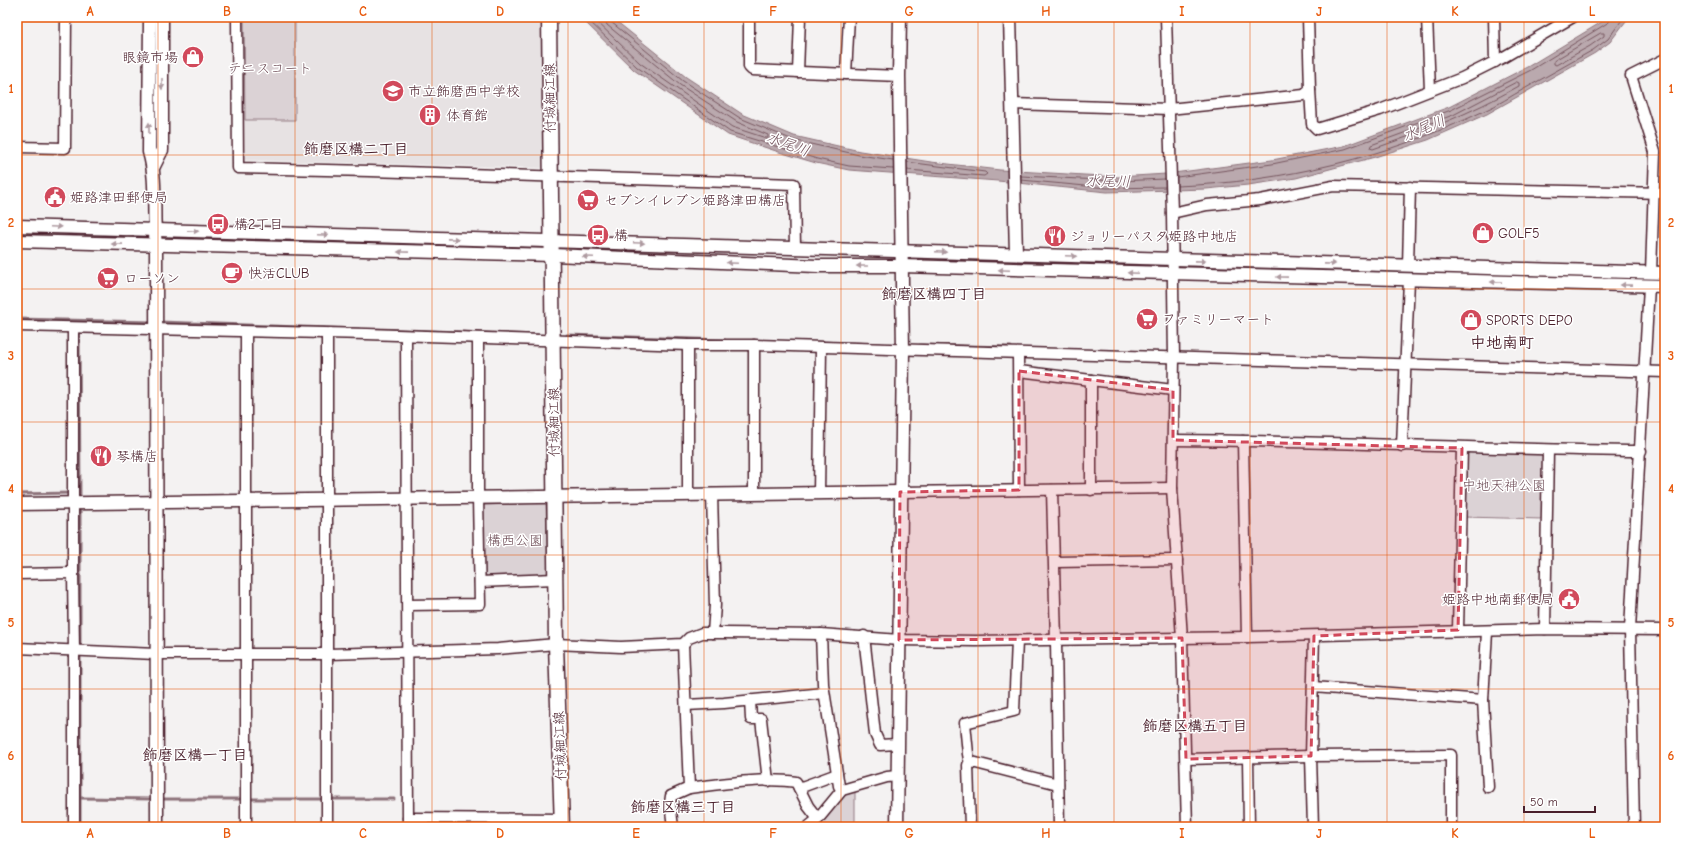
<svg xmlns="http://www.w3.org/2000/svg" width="1682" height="844" viewBox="0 0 1682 844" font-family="'Comic Neue','Klee One',sans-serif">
	<rect width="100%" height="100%" fill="#f4f2f2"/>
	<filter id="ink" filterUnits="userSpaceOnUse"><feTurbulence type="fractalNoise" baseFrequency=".025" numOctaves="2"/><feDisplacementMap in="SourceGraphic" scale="8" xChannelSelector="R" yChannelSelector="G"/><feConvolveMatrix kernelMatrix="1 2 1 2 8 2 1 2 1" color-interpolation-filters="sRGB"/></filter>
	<g filter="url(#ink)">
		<path fill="#e7e2e3" d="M242,17H533L542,23L544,168L242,160Z"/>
		<g fill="#dbd2d5" stroke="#927880">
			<path d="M244,17H295V120H245Z"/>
			<path d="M1470,452L1541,453L1543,456L1542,519L1464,517L1466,455Z"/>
			<path d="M546,503L548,576L485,578L483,505Z"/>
			<path d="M855,791V827H815L841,796Z"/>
		</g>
		<path fill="#baa9ae" stroke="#8d727a" d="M580,17H611L686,77L742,114L794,136L860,151L931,162L1000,170L1118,177L1166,174L1272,160L1344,146L1449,107L1529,66L1610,17H1629L1610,42L1595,53L1487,114L1428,140L1375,157L1296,178L1248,185L1206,189L1107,192L998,181L849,170L816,163L779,152L728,135L634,70Z"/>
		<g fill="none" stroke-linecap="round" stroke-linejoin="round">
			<g stroke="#77565f" stroke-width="1">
				<path d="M585,17L637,67L730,132L817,159L849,166L893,169"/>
				<path d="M592,17L640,63L680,91L732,127L766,138H768V135L737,122L680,85L607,25L604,17"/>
				<path d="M609,17L611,22L683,81L740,118L793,140L859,155L893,160"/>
				<path d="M1601,33H1604V36L1590,46L1556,65L1554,64V61Z"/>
				<path d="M1517,82L1519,83V86C1470,114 1425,131 1373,149L1370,148L1371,145L1453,115Z"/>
				<path d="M907,162L985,172L987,174L984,176L907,170"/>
				<path d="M1021,176L1118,181L1165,179"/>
				<path d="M1177,177L1272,164L1345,149L1451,110L1531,70L1609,22L1611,17"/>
				<path d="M1021,180L1107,188L1165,187"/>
				<path d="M1177,186C1283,182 1388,157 1484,111C1498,105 1511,96 1524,89C1547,76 1570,63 1593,50L1608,39L1624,17"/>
			</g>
			<g stroke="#8d727a" stroke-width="3">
				<path d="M17,319L153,322"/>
				<path d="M159,322L359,329"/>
				<path d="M79,329L80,501"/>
				<path d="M377,329L539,335"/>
				<path d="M567,335L725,340"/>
				<path d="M816,342L881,344"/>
				<path d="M920,345L1011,347"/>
				<path d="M17,494L72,493"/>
				<path d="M80,798L154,799"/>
				<path d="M160,799H394"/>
				<path d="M80,827V507"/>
			</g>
			<g stroke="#4a1f2b" stroke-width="13">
				<g id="minor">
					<path d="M237,17L238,168L370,171L794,184L795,249"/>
					<path d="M749,17V67L752,70L899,76"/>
					<path d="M1166,17L1172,213L1174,358L1172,488L1182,638L1187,827"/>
					<path d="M1308,17L1310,90L1312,124L1317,129L1380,110L1462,78L1502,58L1573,17"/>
					<path d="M1427,17L1430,90"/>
					<path d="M1494,17L1495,62"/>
					<path d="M798,72L800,17"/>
					<path d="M846,74L849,17"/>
					<path d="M1012,104L1169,109L1304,95L1310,90"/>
					<path d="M17,147L65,148L66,17"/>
					<path d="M1172,213L1207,205L1260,200L1333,186L1665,193"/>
					<path d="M1408,266L1410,187"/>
					<path d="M1651,273L1655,152L1631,76L1665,59"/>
					<path d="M17,326L367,334L688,345H754L1665,372"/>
					<path d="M73,328V573L74,651V827"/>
					<path d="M406,336L408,827"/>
					<path d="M1018,354L1019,490"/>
					<path d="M1019,371L1091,380V490"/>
					<path d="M1091,380L1173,390"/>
					<path d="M1173,440C1329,441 1485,449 1641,451"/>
					<path d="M1243,441L1247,637"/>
					<path d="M1402,446L1409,280"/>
					<path d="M1052,490L1056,641L1059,827"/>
					<path d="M900,492L1172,488"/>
					<path d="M754,493V345"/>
					<path d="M819,493L821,348"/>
					<path d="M688,494V345"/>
					<path d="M712,494L715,605L713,633"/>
					<path d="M1055,562L1177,560"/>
					<path d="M17,574L73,573"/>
					<path d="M480,582L556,579"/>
					<path d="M408,605L480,604L478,497V338"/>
					<path d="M1545,629L1548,450"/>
					<path d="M1458,630L1462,448"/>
					<path d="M821,634L823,684L839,786L842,790"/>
					<path d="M864,636L875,734L880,745L897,744"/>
					<path d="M17,648L156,654H328L498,649L556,644L621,647L683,644L689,638L702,633H723L821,634L899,640L976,641L1247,637L1545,629L1665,630"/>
					<path d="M1313,687L1483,700L1487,632"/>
					<path d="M750,700L751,719H761L768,781"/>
					<path d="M1483,700L1488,787"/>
					<path d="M686,705L724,703L824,693"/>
					<path d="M1248,758L1249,827"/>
					<path d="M1186,759L1311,756L1451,755V827"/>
					<path d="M970,764L968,754L965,723L1014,711L1017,641"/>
					<path d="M689,788C720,784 766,777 796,782L799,788L837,774"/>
					<path d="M799,788L808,806L818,819"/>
					<path d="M408,818L562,819"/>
					<path d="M246,827V332"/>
					<path d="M327,827V334"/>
					<path d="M673,827L670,803L671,796L689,788L683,644"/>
					<path d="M808,827L818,819L842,790L887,777L897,776"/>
					<path d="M970,827L968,765L972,762L1058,784"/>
					<path d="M1313,827L1311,756L1314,636"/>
					<path d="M1634,827L1630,629L1649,286"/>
				</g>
			</g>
			<g stroke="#4a1f2b" stroke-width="15">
				<g id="tertiary">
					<path d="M150,17L149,152C158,182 152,214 156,245L157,827"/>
					<path d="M1010,17L1016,254"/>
					<path d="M154,166L162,150V17"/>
					<path d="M17,226L1665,273"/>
					<path d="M17,241L553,255L817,266H901L1665,286"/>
					<path d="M17,504L900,492"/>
					<path d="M897,827L903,351L899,76L900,17"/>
				</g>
			</g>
			<g stroke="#4a1f2b" stroke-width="17">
				<path id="secondary" d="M549,17L556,644L562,827"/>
			</g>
			<use href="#minor" stroke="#fff" stroke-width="10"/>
			<use href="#tertiary" stroke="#fff" stroke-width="12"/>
			<use href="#secondary" stroke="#fff" stroke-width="14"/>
		</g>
		<defs><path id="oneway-solid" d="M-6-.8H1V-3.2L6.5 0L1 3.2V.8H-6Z"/></defs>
		<g fill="#ae9aa0">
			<use href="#oneway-solid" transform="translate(162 84) rotate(90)"/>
			<use href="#oneway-solid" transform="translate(149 128) rotate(-90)"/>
			<use href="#oneway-solid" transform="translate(56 227) rotate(2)"/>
			<use href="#oneway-solid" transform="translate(193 231) rotate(2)"/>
			<use href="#oneway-solid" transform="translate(323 235) rotate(2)"/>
			<use href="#oneway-solid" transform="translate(453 239) rotate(1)"/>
			<use href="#oneway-solid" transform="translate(639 243) rotate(2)"/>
			<use href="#oneway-solid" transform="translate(117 244) rotate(-179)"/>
			<use href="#oneway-solid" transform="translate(403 252) rotate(-179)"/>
			<use href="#oneway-solid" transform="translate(941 252) rotate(2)"/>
			<use href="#oneway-solid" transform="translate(1071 256) rotate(2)"/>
			<use href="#oneway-solid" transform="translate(588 257) rotate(-178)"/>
			<use href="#oneway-solid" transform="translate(1200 261) rotate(1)"/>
			<use href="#oneway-solid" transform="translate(732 263) rotate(-178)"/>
			<use href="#oneway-solid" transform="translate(1330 264) rotate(1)"/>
			<use href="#oneway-solid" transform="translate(862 266) rotate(-180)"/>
			<use href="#oneway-solid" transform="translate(1004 270) rotate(-178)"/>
			<use href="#oneway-solid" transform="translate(1133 273) rotate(-178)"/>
			<use href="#oneway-solid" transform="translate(1282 277) rotate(-179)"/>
			<use href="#oneway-solid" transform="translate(1496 282) rotate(-179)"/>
			<use href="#oneway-solid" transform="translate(1626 285) rotate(-179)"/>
		</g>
	</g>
	<path fill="#d1495b" fill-opacity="0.2" stroke="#d1495b" stroke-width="3" stroke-dasharray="8 5" stroke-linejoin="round" d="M1019,371L1173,390V440L1462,448L1458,630L1314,636L1311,756L1186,759L1182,638L899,640L900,492L1019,490Z"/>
	<path fill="none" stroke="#e8590c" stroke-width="1" stroke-opacity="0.55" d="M158,17V827M295,17V827M432,17V827M568,17V827M704,17V827M841,17V827M978,17V827M1114,17V827M1250,17V827M1387,17V827M1524,17V827M17,155H1665M17,289H1665M17,422H1665M17,555H1665M17,689H1665"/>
	<defs>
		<g id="shop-disc" transform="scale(1.15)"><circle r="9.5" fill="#d1495b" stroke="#fff"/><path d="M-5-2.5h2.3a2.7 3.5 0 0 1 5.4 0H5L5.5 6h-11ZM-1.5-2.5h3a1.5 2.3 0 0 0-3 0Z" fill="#fff"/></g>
		<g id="school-disc" transform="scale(1.15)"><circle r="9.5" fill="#d1495b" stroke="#fff"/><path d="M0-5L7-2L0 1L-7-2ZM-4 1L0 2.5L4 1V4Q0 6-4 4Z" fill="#fff"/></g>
		<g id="building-disc" transform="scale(1.15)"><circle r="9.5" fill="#d1495b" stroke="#fff"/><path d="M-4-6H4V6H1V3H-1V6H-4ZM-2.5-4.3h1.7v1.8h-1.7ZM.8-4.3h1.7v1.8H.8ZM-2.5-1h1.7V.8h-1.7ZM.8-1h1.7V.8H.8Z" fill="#fff"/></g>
		<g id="civic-disc" transform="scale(1.15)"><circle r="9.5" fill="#d1495b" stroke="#fff"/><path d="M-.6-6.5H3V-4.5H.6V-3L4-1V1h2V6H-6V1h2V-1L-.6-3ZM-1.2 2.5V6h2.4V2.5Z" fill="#fff"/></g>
		<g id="supermarket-disc" transform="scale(1.15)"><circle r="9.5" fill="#d1495b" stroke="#fff"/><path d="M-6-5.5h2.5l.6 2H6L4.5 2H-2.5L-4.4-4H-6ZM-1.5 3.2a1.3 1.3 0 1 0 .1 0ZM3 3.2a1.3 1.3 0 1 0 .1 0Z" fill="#fff"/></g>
		<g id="bus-disc" transform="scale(1.15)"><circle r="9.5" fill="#d1495b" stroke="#fff"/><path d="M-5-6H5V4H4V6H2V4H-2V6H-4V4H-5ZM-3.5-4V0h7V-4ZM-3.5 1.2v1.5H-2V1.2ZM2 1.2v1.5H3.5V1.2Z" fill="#fff"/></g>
		<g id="restaurant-disc" transform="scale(1.15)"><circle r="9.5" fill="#d1495b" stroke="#fff"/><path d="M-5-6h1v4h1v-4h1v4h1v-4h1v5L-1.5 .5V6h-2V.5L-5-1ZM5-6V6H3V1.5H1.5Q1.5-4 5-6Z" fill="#fff"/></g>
		<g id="cafe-disc" transform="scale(1.15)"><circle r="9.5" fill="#d1495b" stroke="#fff"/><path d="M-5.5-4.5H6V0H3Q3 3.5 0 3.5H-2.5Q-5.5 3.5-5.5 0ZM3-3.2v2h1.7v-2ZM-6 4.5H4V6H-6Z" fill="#fff"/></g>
	</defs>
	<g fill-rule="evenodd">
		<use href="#shop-disc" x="193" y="57"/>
		<use href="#school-disc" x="393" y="91"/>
		<use href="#building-disc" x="430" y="115"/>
		<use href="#civic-disc" x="55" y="197"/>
		<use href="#supermarket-disc" x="588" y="200"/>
		<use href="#bus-disc" x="218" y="224"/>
		<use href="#shop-disc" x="1483" y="233"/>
		<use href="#bus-disc" x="598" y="235"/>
		<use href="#restaurant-disc" x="1055" y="236"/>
		<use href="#cafe-disc" x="232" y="273"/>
		<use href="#supermarket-disc" x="108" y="278"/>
		<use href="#supermarket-disc" x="1147" y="319"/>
		<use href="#shop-disc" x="1471" y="320"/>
		<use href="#restaurant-disc" x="101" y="456"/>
		<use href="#civic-disc" x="1569" y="599"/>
	</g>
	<g text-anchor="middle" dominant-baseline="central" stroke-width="3" stroke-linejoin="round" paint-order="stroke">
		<g font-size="14" fill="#4a1f2b" stroke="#fff" text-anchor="start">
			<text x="178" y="57" text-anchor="end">眼鏡市場</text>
			<text x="408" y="91">市立飾磨西中学校</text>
			<text x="446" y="115">体育館</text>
			<text x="70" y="197">姫路津田郵便局</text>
			<text x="604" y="200">セブンイレブン姫路津田構店</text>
			<text x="234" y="224">構2丁目</text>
			<text x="1498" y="233">GOLF5</text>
			<text x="614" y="235">構</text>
			<text x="1070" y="236">ジョリーパスタ姫路中地店</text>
			<text x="248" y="273">快活CLUB</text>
			<text x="124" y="278">ローソン</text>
			<text x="1162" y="319">ファミリーマート</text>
			<text x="1486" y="320">SPORTS DEPO</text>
			<text x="116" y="456">琴構店</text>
			<text x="1554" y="599" text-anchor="end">姫路中地南郵便局</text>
		</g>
		<g font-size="14" fill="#6e4c56" stroke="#fff">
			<text x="270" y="68">テニスコート</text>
			<text x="1504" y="485">中地天神公園</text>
			<text x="515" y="540">構西公園</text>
		</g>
		<g font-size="14" fill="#4a1f2b" stroke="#fff">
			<text transform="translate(550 98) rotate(-91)">付城細江線</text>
			<text transform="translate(554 422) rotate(-91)">付城細江線</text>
			<text transform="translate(560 746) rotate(-92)">付城細江線</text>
		</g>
		<g font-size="15" font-style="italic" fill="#714f59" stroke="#fff">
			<text transform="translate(1424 128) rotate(-23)">水尾川</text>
			<text transform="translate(788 144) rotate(20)">水尾川</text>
			<text transform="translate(1108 181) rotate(1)">水尾川</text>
		</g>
		<g font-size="15" font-weight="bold" fill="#4a1f2b" stroke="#fff">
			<text x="356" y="149">飾磨区構二丁目</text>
			<text x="934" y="294">飾磨区構四丁目</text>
			<text x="1195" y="726">飾磨区構五丁目</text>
			<text x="195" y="755">飾磨区構一丁目</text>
			<text x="683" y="807">飾磨区構三丁目</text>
		</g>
		<g font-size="16" font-weight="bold" fill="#4a1f2b" stroke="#fff">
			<text x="1502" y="343">中地南町</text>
		</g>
	</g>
	<rect width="1682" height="844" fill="none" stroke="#fff" stroke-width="44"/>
	<path d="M1524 806v6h71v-6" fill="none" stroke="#4a1f2b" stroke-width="2"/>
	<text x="1530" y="806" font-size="12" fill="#4a1f2b" stroke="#ffffff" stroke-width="3" paint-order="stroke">50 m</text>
	<rect x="22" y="22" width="1638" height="800" fill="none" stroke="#e8590c" stroke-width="1.5"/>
	<g font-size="13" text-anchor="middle" font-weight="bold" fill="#e8590c">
		<text x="90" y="16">A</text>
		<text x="227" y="16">B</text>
		<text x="363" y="16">C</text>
		<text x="500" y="16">D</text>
		<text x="636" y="16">E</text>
		<text x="773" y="16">F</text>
		<text x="909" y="16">G</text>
		<text x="1046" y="16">H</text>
		<text x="1182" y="16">I</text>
		<text x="1319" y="16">J</text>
		<text x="1455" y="16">K</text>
		<text x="1592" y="16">L</text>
		<text x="11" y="93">1</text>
		<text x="1671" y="93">1</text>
		<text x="11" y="227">2</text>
		<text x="1671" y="227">2</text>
		<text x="11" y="360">3</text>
		<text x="1671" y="360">3</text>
		<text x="11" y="493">4</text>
		<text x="1671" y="493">4</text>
		<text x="11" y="627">5</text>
		<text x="1671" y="627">5</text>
		<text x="11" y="760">6</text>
		<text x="1671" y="760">6</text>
		<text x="90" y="838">A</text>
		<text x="227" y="838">B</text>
		<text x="363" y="838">C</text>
		<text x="500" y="838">D</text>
		<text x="636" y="838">E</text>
		<text x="773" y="838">F</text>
		<text x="909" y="838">G</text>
		<text x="1046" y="838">H</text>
		<text x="1182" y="838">I</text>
		<text x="1319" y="838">J</text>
		<text x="1455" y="838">K</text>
		<text x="1592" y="838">L</text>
	</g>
</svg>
